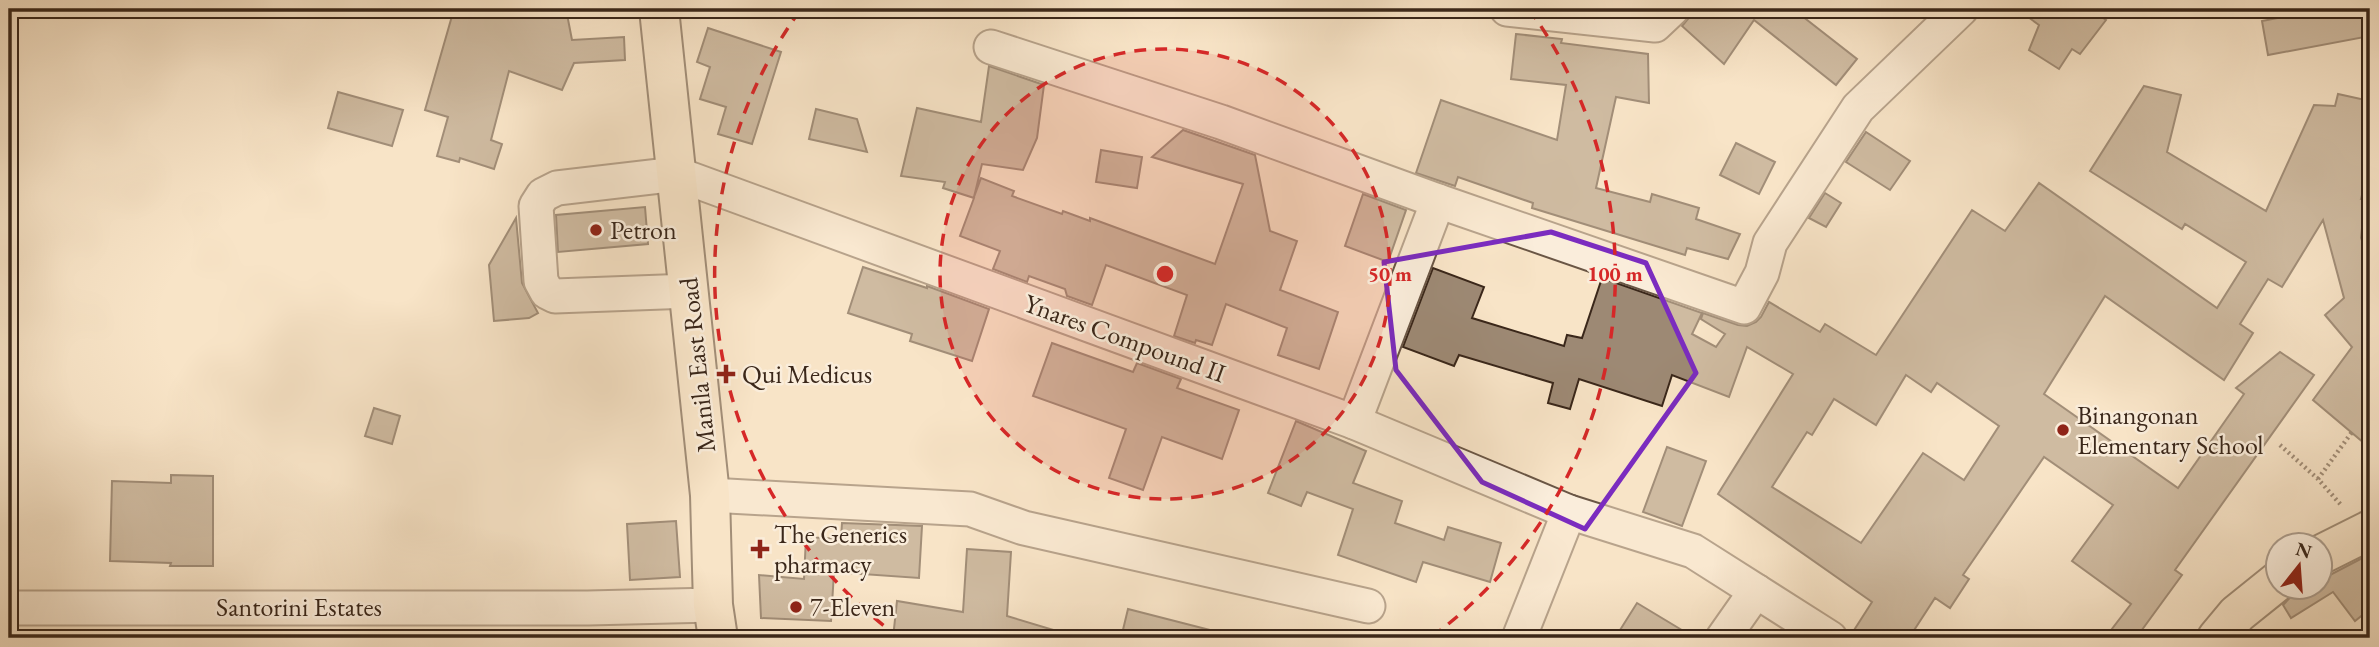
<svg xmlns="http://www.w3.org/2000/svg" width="2379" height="647" viewBox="0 0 2379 647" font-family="'EB Garamond',serif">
	<rect width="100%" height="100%" fill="#f8e4c7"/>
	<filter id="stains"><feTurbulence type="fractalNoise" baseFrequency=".00286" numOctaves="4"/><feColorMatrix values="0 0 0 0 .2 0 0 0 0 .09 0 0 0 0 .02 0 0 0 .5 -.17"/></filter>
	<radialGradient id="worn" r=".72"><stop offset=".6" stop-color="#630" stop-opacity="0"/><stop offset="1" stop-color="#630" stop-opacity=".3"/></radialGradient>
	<g fill="#9d8974" stroke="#3a271a" stroke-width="2" fill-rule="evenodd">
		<path d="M454,9H566L572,40L624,37L625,60L574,63L562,90L509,71L491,140L502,144L494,169L460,158L459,162L437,156L448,117L425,110Z"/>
		<path d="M1696,9H1793L1857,59L1836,85L1754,20L1724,64L1682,26Z"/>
		<path d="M2017,9H2090L2106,20L2080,54L2072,49L2059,69L2029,50L2039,25Z"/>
		<path d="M2325,9H2370V36L2268,55L2262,21Z"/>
		<path d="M708,28L781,52L752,144L718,134L726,107L700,99L710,67L697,62Z"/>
		<path d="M1516,34L1562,39L1561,43L1648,54L1649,103L1616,97L1596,188L1650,202L1652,194L1699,208L1696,219L1740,234L1728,259L1687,248L1685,255L1532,208L1533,203L1458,177L1455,186L1416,173L1441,100L1557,140L1566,85L1511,79Z"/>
		<path d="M989,66L1044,85L1037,138L1023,170L982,164L974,197L981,178L1014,191L1012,196L1062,214L1063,211L1090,221V218L1215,264L1243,184L1152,157L1183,130L1255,155L1270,231L1297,241L1280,290L1338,312L1319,369L1278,355L1287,328L1226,304L1212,345L1196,340L1195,343L1174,336L1187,295L1106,265L1092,305L1067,296L1065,289L1029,276L1027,282L993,269L1000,251L960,236L974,198L943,188L945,182L901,176L917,108L981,122Z"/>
		<path d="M2144,86L2181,95L2167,152L2266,211L2314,105L2335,106L2338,94L2370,101V164L2361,199H2365L2361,238L2370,264V448L2313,400L2352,347L2325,315L2344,298L2323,220L2282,287L2268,279L2240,324L2253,333L2224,380L2105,296L2044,394L2178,488L2244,394L2236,388L2280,352L2314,375L2175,570L2182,575L2136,638H2105L2131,604L2072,561L2113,505L2044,457L1963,575L1969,579L1950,608L1935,598L1909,638H1849L1872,602L1718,494L1793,374L1747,347L1729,397L1672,375L1662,406L1579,379L1570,409L1548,403L1553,383L1459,355L1454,366L1403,347L1433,268L1484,287L1472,318L1564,346L1567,335L1582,338L1602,278L1702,313L1692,334L1716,347L1725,334L1701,319L1703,313L1738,325L1747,326L1756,322L1761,317L1769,302L1820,332L1825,324L1876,355L1972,210L2005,231L2039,183L2217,308L2246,262L2185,224L2182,229L2090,171ZM1906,375L1931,392L1937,383L1999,426L1964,480L1923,453L1861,543L1772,487L1807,432L1812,435L1834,399L1876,425Z"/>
		<path d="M338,92L403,110L392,146L328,128Z"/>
		<path d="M816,109L857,119L867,152L809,139Z"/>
		<path d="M1866,132L1910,161L1890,190L1846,162Z"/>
		<path d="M1736,143L1775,162L1759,194L1720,175Z"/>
		<path d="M1101,150L1142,157L1137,188L1096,182Z"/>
		<path d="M1825,193L1841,203L1826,227L1809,218Z"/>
		<path d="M1363,194L1406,210L1388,262L1345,246Z"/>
		<path d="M645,207L648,244L558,252L556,215Z"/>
		<path d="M516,218L522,283L538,313L529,318L494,321L489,265Z"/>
		<path d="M863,267L927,288V286L989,309L972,361L910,341L912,334L848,313Z"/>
		<path d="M1052,343L1133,372L1137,363L1181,379L1177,388L1239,410L1222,459L1162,437L1143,490L1109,478L1126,429L1033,396Z"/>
		<path d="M374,408L400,416L392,444L365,436Z"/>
		<path d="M1296,421L1366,451L1353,483L1402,501L1395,523L1444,540L1448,527L1501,543L1490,582L1423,562L1416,582L1338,555L1353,509L1307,492L1301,506L1268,493Z"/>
		<path d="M1667,447L1706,461L1682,526L1643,512Z"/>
		<path d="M171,475L213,476V566H170L171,563L110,561L112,481L171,483Z"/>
		<path d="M676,521L680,577L630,580L627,524Z"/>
		<path d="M842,523L922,526L919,578L834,572L831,621L761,618L759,575L804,579L806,537L841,539Z"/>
		<path d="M967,549L1011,552L1007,616L1060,632L1059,638H893L897,601L963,612Z"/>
		<path d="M2370,554V609L2355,621L2333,592L2291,618L2283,605L2299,588L2320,587V577L2330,575Z"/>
		<path d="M1637,603L1695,638H1615Z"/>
		<path d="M1128,609L1210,630L1209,638H1121Z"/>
	</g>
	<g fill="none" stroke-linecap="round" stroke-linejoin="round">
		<g stroke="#6a5645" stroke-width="37">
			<g id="minor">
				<path d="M1507,9L1655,25L1672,9"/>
				<path d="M991,47L1221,122L1438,201L1744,307L1762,273L1770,243L1858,108L1961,9"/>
				<path d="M690,291L555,296L547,292L541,281L536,206L543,195L557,188L677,174L1354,422L1569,512L1693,551L1830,638"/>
				<path d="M1354,422L1438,201"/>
				<path d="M710,495L970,509L1024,528L1368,606"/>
				<path d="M9,608H588L713,605"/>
				<path d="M1519,638L1569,512"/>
				<path d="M1723,638L1756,591"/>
			</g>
		</g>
		<g stroke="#3a271a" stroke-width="42">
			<g id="major">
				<path d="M659,9L710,495L713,605L718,638"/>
				<path d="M2320,555L2370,530"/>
				<path d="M2217,638L2237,614L2278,581"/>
			</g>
		</g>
		<g stroke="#3a271a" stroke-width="4.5" stroke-dasharray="2 3.5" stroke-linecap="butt">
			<path d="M2280,445L2318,479L2341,505"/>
			<path d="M2318,479L2352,432"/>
		</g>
		<use href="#minor" stroke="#faeddb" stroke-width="33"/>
		<use href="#major" stroke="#f8e4c7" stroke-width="38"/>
	</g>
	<path d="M0 0H2379V647H0ZM1551,232L1646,263L1696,373L1585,529L1482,482L1396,370L1384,262Z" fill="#f8e4c7" fill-opacity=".55" fill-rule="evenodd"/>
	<path fill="none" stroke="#7b2cbf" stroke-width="5" stroke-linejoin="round" d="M1551,232L1646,263L1696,373L1585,529L1482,482L1396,370L1384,262Z"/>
	<circle cx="1165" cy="274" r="225" fill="#d62828" fill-opacity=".12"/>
	<g fill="none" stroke="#d62828" stroke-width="3.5" stroke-dasharray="12 9">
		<circle cx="1165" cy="274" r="225"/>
		<path d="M900 638A450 450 0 0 1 801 9M1529 9A450 450 0 0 1 1430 638"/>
	</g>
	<g fill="#8f2418" stroke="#faeddb" stroke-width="2.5">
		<circle cx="596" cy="230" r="7"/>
		<path d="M722.5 363.5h7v7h7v7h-7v7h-7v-7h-7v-7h7z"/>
		<circle cx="2063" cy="430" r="7"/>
		<path d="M756.5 538.5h7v7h7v7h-7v7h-7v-7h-7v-7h7z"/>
		<circle cx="796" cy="607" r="7"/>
	</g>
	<g text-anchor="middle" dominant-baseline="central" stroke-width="5" stroke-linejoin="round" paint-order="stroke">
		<g font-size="26" fill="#3a271a" stroke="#faeddb" text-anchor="start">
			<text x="610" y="230">Petron</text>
			<text x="742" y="374">Qui Medicus</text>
			<text x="2077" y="415">Binangonan<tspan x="2077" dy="30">Elementary School</tspan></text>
			<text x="774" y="534">The Generics<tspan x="774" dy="30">pharmacy</tspan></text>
			<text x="810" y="607">7-Eleven</text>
		</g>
		<g font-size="26" fill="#3a271a" stroke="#faeddb">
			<text transform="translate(1125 338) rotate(20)">Ynares Compound II</text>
			<text transform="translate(697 365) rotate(-96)">Manila East Road</text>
			<text x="299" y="607">Santorini Estates</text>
		</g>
	</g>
	<circle cx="1165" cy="274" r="10" fill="#d62828" stroke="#faeddb" stroke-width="3.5"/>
	<g font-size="21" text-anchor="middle" font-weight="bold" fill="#d62828" stroke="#faeddb" stroke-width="5" stroke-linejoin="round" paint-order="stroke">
		<text x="1390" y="281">50 m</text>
		<text x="1615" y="281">100 m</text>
	</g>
	<rect width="2379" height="647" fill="none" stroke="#f8e4c7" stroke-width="35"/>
	<rect x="10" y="10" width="2358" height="626" fill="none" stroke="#3a271a" stroke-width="3.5"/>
	<rect x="18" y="18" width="2344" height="612" fill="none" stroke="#3a271a" stroke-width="2"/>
	<g transform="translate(2299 566) rotate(17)"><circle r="33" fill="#faeddb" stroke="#ad9e8e" stroke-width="2"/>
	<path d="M0-5L12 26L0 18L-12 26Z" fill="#8f2418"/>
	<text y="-10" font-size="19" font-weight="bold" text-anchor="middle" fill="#3a271a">N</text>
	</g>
	<rect width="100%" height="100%" filter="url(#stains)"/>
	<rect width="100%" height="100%" fill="url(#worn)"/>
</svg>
